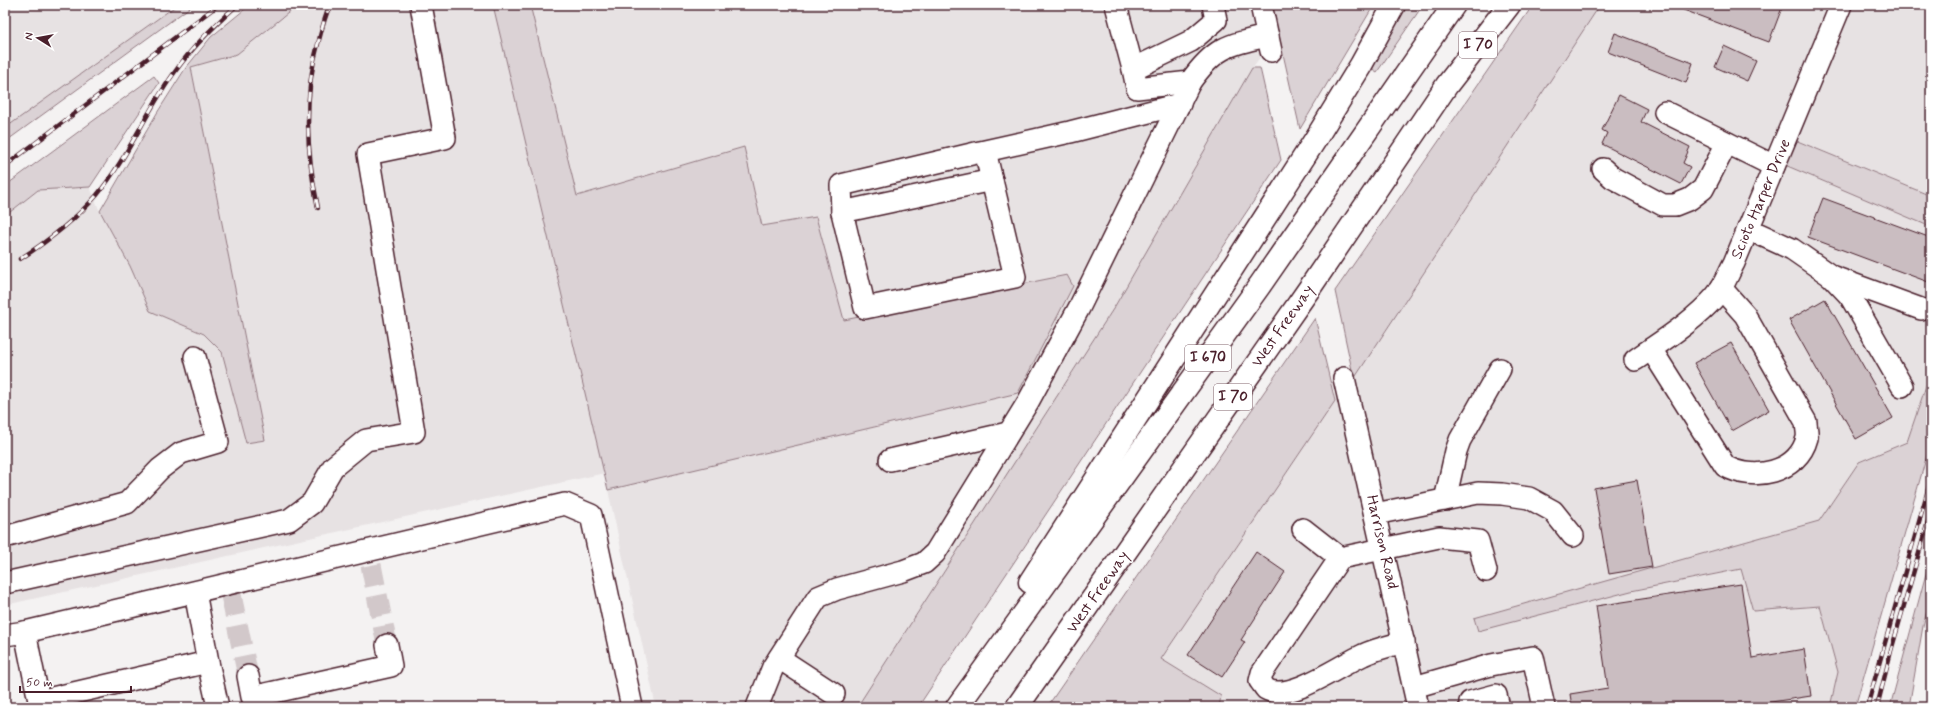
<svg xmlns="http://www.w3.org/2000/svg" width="1936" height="712" viewBox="0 0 1936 712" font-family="Mynerve,sans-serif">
	<rect width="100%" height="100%" fill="#f4f2f2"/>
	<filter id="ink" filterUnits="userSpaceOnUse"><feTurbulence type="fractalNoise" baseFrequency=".025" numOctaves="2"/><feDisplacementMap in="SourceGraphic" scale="8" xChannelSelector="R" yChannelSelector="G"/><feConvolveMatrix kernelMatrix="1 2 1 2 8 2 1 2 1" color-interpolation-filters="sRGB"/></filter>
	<g filter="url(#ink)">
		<g fill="#e7e2e3">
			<path d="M5,5H177L8,127L5,124Z"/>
			<path d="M298,5H493L605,473L5,605V216L38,190L90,187L100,212L130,266L150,311L204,334L222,352L246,442L265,440L191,67L237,54Z"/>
			<path d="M530,5H1272L1279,32L1252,68L1115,306L857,707H656L608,490L1017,393L899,309L844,320L816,218L762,226L744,147L576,196Z"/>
			<path d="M1600,5H1931V196L1796,140L1785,165L1931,227V371L1907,442L1859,462L1820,521L1474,618L1478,631L1631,591L1741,569L1753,611L1820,606L1838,672L1830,707H1219L1221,696L1160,659L1335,401L1354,379Z"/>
		</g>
		<g fill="#dbd2d5" stroke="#927880">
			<path d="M177,5H193L5,142V124L8,126Z"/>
			<path d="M250,5H298L237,54L191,67L265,440L246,443L222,352L204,334L150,311L130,266L100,211L157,113L185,69L211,37Z"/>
			<path d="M493,5H530L577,196L744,147L762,226L816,217L844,320L1067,275L1073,286L1018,393L608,490Z"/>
			<path d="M1272,5H1374L1300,129Z"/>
			<path d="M1407,5H1423L1377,72L1371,68Z"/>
			<path d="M1533,5H1600L1354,379L1335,291Z"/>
			<path d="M1252,68H1260L1281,160L918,707H857L1115,306Z"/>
			<path d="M154,76L159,83L90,187L38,190L5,216V186Z"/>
			<path d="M1795,140L1931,196V227L1785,165Z"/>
			<path d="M1315,318L1335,401L1161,659L1221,696L1219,707H1047Z"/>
			<path d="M1931,371V441L1855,707H1830L1838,672L1820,606L1753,611L1741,569L1631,591L1478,631L1474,618L1819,521L1859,462L1907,442Z"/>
			<path d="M1931,555V596L1923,626L1909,707H1890Z"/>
		</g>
		<g fill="#cabdc1" stroke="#4a1f2b">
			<path d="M1673,5H1783L1769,42L1673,6Z"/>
			<path d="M1615,33L1693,63L1686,83L1608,52Z"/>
			<path d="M1724,46L1756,61L1747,81L1715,67Z"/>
			<path d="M1619,95L1647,109L1641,122L1690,147L1683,163L1690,167L1681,184L1602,144L1607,133L1602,130Z"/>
			<path d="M1823,198L1931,238V283L1808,237Z"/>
			<path d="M1825,299L1893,418L1856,439L1789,320Z"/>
			<path d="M1731,343L1769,410L1732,431L1694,363Z"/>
			<path d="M1637,480L1652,567L1609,574L1594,488Z"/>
			<path d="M1256,552L1285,572L1241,640L1245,642L1222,677L1188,655Z"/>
			<path d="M1741,584L1752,658L1804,649L1811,696L1738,707H1572L1570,694L1608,688L1596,606Z"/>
		</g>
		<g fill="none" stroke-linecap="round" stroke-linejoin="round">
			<g stroke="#d2c8ca" stroke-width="21" stroke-dasharray="21 10" stroke-linecap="butt">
				<path d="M371,565L387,645"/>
				<path d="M231,595L248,676"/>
			</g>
			<g stroke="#4a1f2b" stroke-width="24">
				<g id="minor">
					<path d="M1116,5L1133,69L1191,41L1216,20L1213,5"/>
					<path d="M1261,5L1271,51"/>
					<path d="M1133,69L1137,88L1190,82"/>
					<path d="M1665,112L1774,166"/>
					<path d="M985,151L1015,277L865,308L842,212L841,185L980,152L985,151L1070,132L1180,104"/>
					<path d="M1603,169L1613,178L1663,205H1675L1690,199L1703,189L1727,143"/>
					<path d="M842,212L992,180"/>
					<path d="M1748,229L1792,249L1831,276L1921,309"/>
					<path d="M1833,278L1850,296L1902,386"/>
					<path d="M1651,349L1725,466C1753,482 1798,473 1807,438C1808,433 1806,427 1806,422L1745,315L1721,288"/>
					<path d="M1635,360C1662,341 1693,322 1715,297C1723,288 1728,274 1734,263L1841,5"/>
					<path d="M1344,378L1418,707"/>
					<path d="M890,460L1008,433"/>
					<path d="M1445,500L1456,451L1460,440L1500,369"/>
					<path d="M1375,514L1478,493L1502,494L1529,498L1553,511L1573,536"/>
					<path d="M1303,529L1340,558"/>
					<path d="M5,537L127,503L160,469L181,453L218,442L195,357"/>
					<path d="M5,583L289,520L312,503L333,467L366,440L414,432L368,154L445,138L421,5"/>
					<path d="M195,592L208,662L39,701L25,632L565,504L591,515L632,707"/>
					<path d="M5,635L25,632"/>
					<path d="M1404,642C1390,646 1376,649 1363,655C1342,664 1289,703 1266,689C1264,687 1262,683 1260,681L1262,673L1340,558L1439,537L1478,541L1486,571"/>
					<path d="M779,658L834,694"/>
					<path d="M208,662L218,707"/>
					<path d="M248,676L252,697L391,666L387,645"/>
					<path d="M1414,687L1491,665L1533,657L1544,707"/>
					<path d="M757,707L773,667L818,597L837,589L903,571L924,563L935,553L1028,402L1079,308L1190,82C1215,47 1227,45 1268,36"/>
					<path d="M1472,707L1470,702L1496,695L1499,707"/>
				</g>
			</g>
			<g stroke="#4a1f2b" stroke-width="25">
				<g id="highway">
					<path d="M1030,582L1315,140L1361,65L1394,5"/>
					<path d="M957,707L1260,285L1454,5"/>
					<path d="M1017,707L1309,289L1447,85L1509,5"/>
				</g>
			</g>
			<use href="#minor" stroke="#fff" stroke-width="21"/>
			<use href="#highway" stroke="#fff" stroke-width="22"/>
			<g stroke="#4a1f2b" stroke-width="4.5">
				<g id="rail">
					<path d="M5,166L218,5"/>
					<path d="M318,208C306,151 303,96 319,40C322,28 325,16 330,5"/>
					<path d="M20,259C48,241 75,220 97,195C129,156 147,109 177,69C194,45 215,25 237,5"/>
					<path d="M1867,707L1931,479"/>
					<path d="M1877,707L1891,651L1931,511"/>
				</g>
			</g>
			<use href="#rail" stroke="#fff" stroke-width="3" stroke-dasharray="9" stroke-linecap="butt"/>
		</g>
	</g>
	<g text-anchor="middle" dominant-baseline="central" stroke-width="3" stroke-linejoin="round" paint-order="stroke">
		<g fill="#fff" stroke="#80626b" stroke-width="1">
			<rect x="1459" y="32" width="38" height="26" rx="3"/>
			<rect x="1185" y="345" width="46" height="26" rx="3"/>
			<rect x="1214" y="384" width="38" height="26" rx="3"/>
		</g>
		<g font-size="15" font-weight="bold" fill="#4a1f2b">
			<text x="1478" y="45">I 70</text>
			<text x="1208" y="358">I 670</text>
			<text x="1233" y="397">I 70</text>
		</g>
		<g font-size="16" fill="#4a1f2b" stroke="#fff">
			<text transform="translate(1761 199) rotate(-67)">Scioto Harper Drive</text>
			<text transform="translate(1283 326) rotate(-55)">West Freeway</text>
			<text transform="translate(1382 542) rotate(77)">Harrison Road</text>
			<text transform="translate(1098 592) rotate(-55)">West Freeway</text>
		</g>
	</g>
	<rect width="1936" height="712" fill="none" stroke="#fff" stroke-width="20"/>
	<rect x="10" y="10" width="1916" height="692" fill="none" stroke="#4a1f2b" stroke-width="1.5" filter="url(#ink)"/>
	<g transform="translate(38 38) rotate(281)" stroke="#ffffff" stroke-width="3" paint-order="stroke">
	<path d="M0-3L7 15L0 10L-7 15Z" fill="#4a1f2b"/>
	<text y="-6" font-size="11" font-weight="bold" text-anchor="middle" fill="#4a1f2b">N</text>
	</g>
	<path d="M20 686v6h111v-6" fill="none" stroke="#4a1f2b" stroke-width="2"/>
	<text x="26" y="686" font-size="12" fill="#4a1f2b" stroke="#ffffff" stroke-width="3" paint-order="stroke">50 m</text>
</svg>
